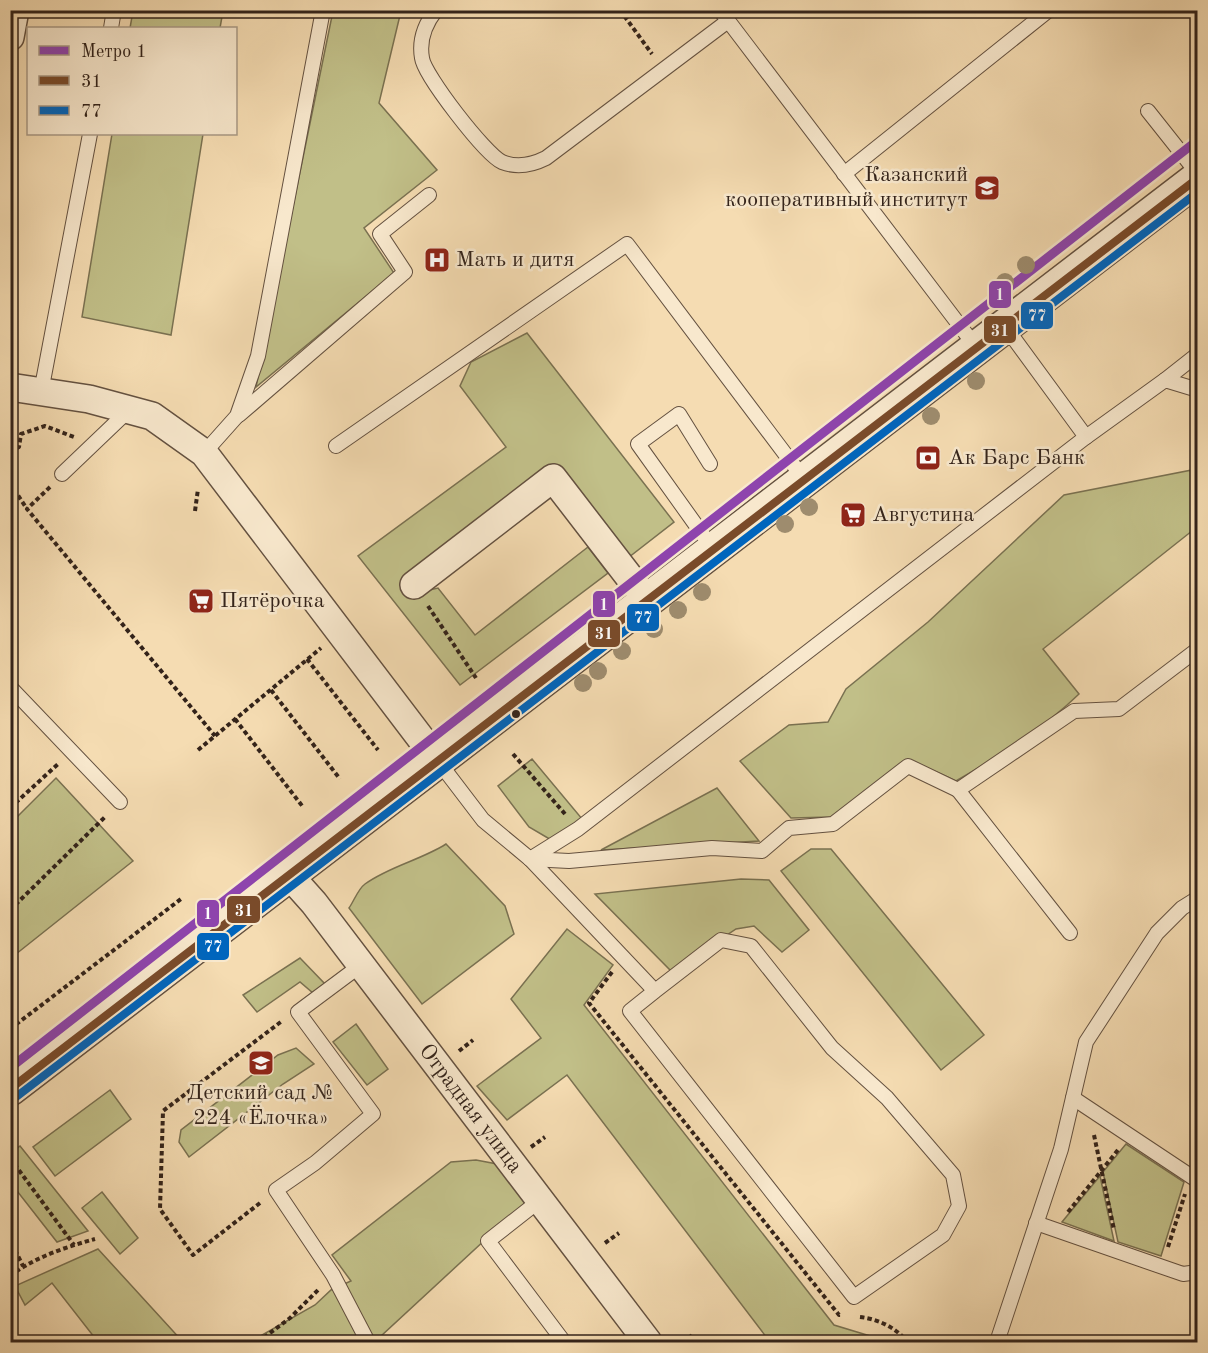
<svg xmlns="http://www.w3.org/2000/svg" width="1208" height="1353" viewBox="0 0 1208 1353" font-family="'Old Standard TT',serif">
	<rect width="100%" height="100%" fill="#f5dcb2"/>
	<filter id="stains"><feTurbulence type="fractalNoise" baseFrequency=".00333" numOctaves="4"/><feColorMatrix values="0 0 0 0 .2 0 0 0 0 .09 0 0 0 0 .02 0 0 0 .5 -.17"/></filter>
	<radialGradient id="worn" r=".72"><stop offset=".6" stop-color="#630" stop-opacity="0"/><stop offset="1" stop-color="#630" stop-opacity=".3"/></radialGradient>
	<g fill="#c1bf88" stroke="#7a7151" stroke-width="1.5">
		<path d="M133,11V10L223,11L220,28H130Z"/>
		<path d="M333,11H401L379,103L437,170L364,228L394,273L256,387Z"/>
		<path d="M112,134H203L171,335L82,317Z"/>
		<path d="M527,333L674,522L624,561L555,473L412,594L438,588L475,635L588,547L608,573L460,685L358,556L506,447L460,386L471,362Z"/>
		<path d="M1197,469V527L1043,649L1079,694C1043,729 999,756 956,781L908,759L831,817L791,818L740,761L789,725L828,722L846,689L928,622L1064,495Z"/>
		<path d="M532,759L583,820L553,841L529,827L498,786Z"/>
		<path d="M56,778L133,861L11,958V823Z"/>
		<path d="M717,788L759,841L601,850Z"/>
		<path d="M446,844L505,906L514,934L422,1004L349,908C354,901 358,889 365,884C390,866 421,860 446,844Z"/>
		<path d="M811,849H831L984,1035L941,1070L781,871Z"/>
		<path d="M741,879L769,880L809,930L782,952L754,926L736,929L672,972L595,894Z"/>
		<path d="M567,929L613,965L584,1005L834,1325L890,1342H770L567,1075L507,1120L477,1086L541,1038L511,999Z"/>
		<path d="M300,958L325,984L313,993L300,982L257,1012L243,995Z"/>
		<path d="M356,1024L388,1069L367,1085L333,1042Z"/>
		<path d="M296,1048L314,1064L283,1084L189,1157L179,1142L181,1130L278,1055Z"/>
		<path d="M110,1090L131,1119L55,1176L33,1147Z"/>
		<path d="M1126,1144L1184,1182L1161,1256L1118,1242L1103,1172Z"/>
		<path d="M20,1146L88,1231L57,1242L14,1187L11,1189V1153Z"/>
		<path d="M476,1160L497,1164L527,1201L380,1337L378,1342H250L315,1305L331,1290L351,1281L332,1255L451,1162Z"/>
		<path d="M1100,1176L1114,1241L1062,1222Z"/>
		<path d="M102,1192L138,1238L120,1254L82,1208Z"/>
		<path d="M98,1249L183,1342H98L52,1283L25,1305L15,1286Z"/>
	</g>
	<g fill="none" stroke-linecap="round" stroke-linejoin="round">
		<g stroke="#645140" stroke-width="16">
			<g id="service">
				<path d="M436,10C425,24 419,41 422,58C424,75 485,154 502,162C517,168 532,165 546,158L728,21"/>
				<path d="M720,10L976,347"/>
				<path d="M111,28L114,10"/>
				<path d="M1148,111L1198,174"/>
				<path d="M844,174L1049,10"/>
				<path d="M1165,380L1198,354"/>
				<path d="M41,392L90,134"/>
				<path d="M239,415L405,272L380,234L429,195"/>
				<path d="M1086,437L1165,380L1198,390"/>
				<path d="M336,446L627,244L804,479"/>
				<path d="M204,453L237,416L258,356L323,10"/>
				<path d="M710,464L679,414L638,444L713,549"/>
				<path d="M62,474L129,410"/>
				<path d="M10,687L120,802"/>
				<path d="M438,761L483,820L530,859L578,829L1086,437L1004,325"/>
				<path d="M958,790L1070,933"/>
				<path d="M530,859L655,991L630,1011L854,1297L943,1235L959,1206L953,1175L887,1098L832,1048L751,946L721,940L655,991"/>
				<path d="M530,859L569,861L712,848L762,851L789,828L833,824L908,766L958,790L1074,711L1119,709L1198,649"/>
				<path d="M361,965L298,1012L373,1114L315,1163L276,1190L333,1275L368,1342"/>
				<path d="M1073,1098L1198,1181"/>
				<path d="M539,1201L488,1241L564,1342"/>
				<path d="M1036,1223L1183,1274L1198,1272"/>
				<path d="M997,1342L1061,1149L1086,1042L1157,933L1182,908L1198,898"/>
			</g>
		</g>
		<g stroke="#645140" stroke-width="30">
			<g id="minor">
				<path d="M10,37L15,10"/>
				<path d="M10,387L89,399L152,416L204,453L438,761"/>
				<path d="M414,585L553,478L647,600"/>
				<path id="s1" d="M289,875L314,903L648,1342"/>
			</g>
		</g>
		<g stroke="#645140" stroke-width="36">
			<path id="tertiary" d="M10,1089L1198,178"/>
		</g>
		<g stroke="#33231a" stroke-width="4" stroke-dasharray="4.5 3" stroke-linecap="butt">
			<path d="M620,10L652,54"/>
			<path d="M10,452L19,447L21,434L45,426L74,437"/>
			<path d="M10,483L27,509"/>
			<path d="M50,487L27,509L215,736"/>
			<path d="M195,511L198,489"/>
			<path d="M428,606L476,678"/>
			<path d="M307,659L378,750"/>
			<path d="M271,690L340,779"/>
			<path d="M235,719L303,807"/>
			<path d="M198,750L321,648"/>
			<path d="M513,754L565,814"/>
			<path d="M10,808L58,764"/>
			<path d="M10,910L106,816"/>
			<path d="M612,972L589,1003L839,1315H843"/>
			<path d="M10,1029L181,899"/>
			<path d="M459,1051L473,1040"/>
			<path d="M1094,1135L1114,1230"/>
			<path d="M531,1147L545,1137"/>
			<path d="M10,1158L74,1245"/>
			<path d="M260,1203L193,1255L160,1209L163,1111L282,1021"/>
			<path d="M1068,1212L1118,1150"/>
			<path d="M605,1243L619,1233"/>
			<path d="M1168,1247L1185,1194"/>
			<path d="M15,1250L23,1266"/>
			<path d="M10,1276C35,1257 66,1247 95,1239"/>
			<path d="M860,1317C878,1319 897,1328 907,1342"/>
			<path d="M258,1342L290,1318L318,1290"/>
			<path d="M682,1342L694,1334"/>
		</g>
		<use href="#service" stroke="#f8e8cd" stroke-width="14"/>
		<use href="#minor" stroke="#f8e8cd" stroke-width="27"/>
		<use href="#tertiary" stroke="#f8e8cd" stroke-width="33"/>
		<g stroke="#f8e8cd" stroke-width="12">
			<path id="bus-1" d="M10,1089L1198,178"/>
		</g>
		<g stroke="#f8e8cd" stroke-width="12">
			<path id="bus-2" d="M16,1097L1198,192"/>
		</g>
		<use href="#bus-1" stroke="#7a4b2a" stroke-width="8"/>
		<use href="#bus-2" stroke="#0065bd" stroke-width="8"/>
		<g stroke="#f8e8cd" stroke-width="14">
			<path id="metro-1" d="M10,1068L1198,140"/>
		</g>
		<use href="#metro-1" stroke="#8e44ad" stroke-width="9"/>
	</g>
	<g fill="#9e8c6e">
		<circle cx="1026" cy="265" r="9"/>
		<circle cx="1005" cy="282" r="9"/>
		<circle cx="976" cy="381" r="9"/>
		<circle cx="931" cy="416" r="9"/>
		<circle cx="809" cy="507" r="9"/>
		<circle cx="785" cy="524" r="9"/>
		<circle cx="702" cy="592" r="9"/>
		<circle cx="678" cy="610" r="9"/>
		<circle cx="654" cy="629" r="9"/>
		<circle cx="622" cy="651" r="9"/>
		<circle cx="598" cy="671" r="9"/>
		<circle cx="583" cy="683" r="9"/>
	</g>
	<defs>
		<g id="university-square" transform="scale(1.35)"><rect x="-9" y="-9" width="18" height="18" rx="4" fill="#8f2418" stroke="#f8e8cd"/><path d="M0-5L7-2L0 1L-7-2ZM-4 1L0 2.5L4 1V4Q0 6-4 4Z" fill="#fff"/></g>
		<g id="hospital-square" transform="scale(1.35)"><rect x="-9" y="-9" width="18" height="18" rx="4" fill="#8f2418" stroke="#f8e8cd"/><path d="M-5-5h3v3.5h4V-5h3V5h-3V1.5h-4V5h-3Z" fill="#fff"/></g>
		<g id="bank-square" transform="scale(1.35)"><rect x="-9" y="-9" width="18" height="18" rx="4" fill="#8f2418" stroke="#f8e8cd"/><path d="M-6-4H6V4H-6ZM0-2.3a2.3 2.3 0 1 0 0 4.6a2.3 2.3 0 1 0 0-4.6Z" fill="#fff"/></g>
		<g id="supermarket-square" transform="scale(1.35)"><rect x="-9" y="-9" width="18" height="18" rx="4" fill="#8f2418" stroke="#f8e8cd"/><path d="M-6-5.5h2.5l.6 2H6L4.5 2H-2.5L-4.4-4H-6ZM-1.5 3.2a1.3 1.3 0 1 0 .1 0ZM3 3.2a1.3 1.3 0 1 0 .1 0Z" fill="#fff"/></g>
		<g id="school-square" transform="scale(1.35)"><rect x="-9" y="-9" width="18" height="18" rx="4" fill="#8f2418" stroke="#f8e8cd"/><path d="M0-5L7-2L0 1L-7-2ZM-4 1L0 2.5L4 1V4Q0 6-4 4Z" fill="#fff"/></g>
	</defs>
	<g fill-rule="evenodd">
		<use href="#university-square" x="987" y="188"/>
		<use href="#hospital-square" x="437" y="260"/>
		<use href="#bank-square" x="928" y="458"/>
		<use href="#supermarket-square" x="853" y="515"/>
		<use href="#supermarket-square" x="201" y="601"/>
		<use href="#school-square" x="261" y="1063"/>
	</g>
	<circle fill="#33231a" stroke="#f8e8cd" stroke-width="2" cx="516" cy="714" r="5"/>
	<g text-anchor="middle" dominant-baseline="central" stroke-width="5" stroke-linejoin="round" paint-order="stroke">
		<g font-size="22" fill="#33231a" stroke="#f8e8cd" text-anchor="start">
			<text x="968" y="175" text-anchor="end">Казанский<tspan x="968" dy="25">кооперативный институт</tspan></text>
			<text x="456" y="260">Мать и дитя</text>
			<text x="948" y="458">Ак Барс Банк</text>
			<text x="872" y="515">Августина</text>
			<text x="220" y="601">Пятёрочка</text>
			<text x="261" y="1093" text-anchor="middle">Детский сад №<tspan x="261" dy="25">224 «Ёлочка»</tspan></text>
		</g>
		<g font-size="22" fill="#33231a" stroke="#f8e8cd">
			<text stroke="none"><textPath href="#s1" startOffset="296">Отрадная улица</textPath></text>
		</g>
	</g>
	<g stroke="#f8e8cd" stroke-width="2">
		<rect x="988" y="280" width="24" height="29" rx="6" fill="#8e44ad"/>
		<rect x="1020" y="301" width="34" height="29" rx="6" fill="#0065bd"/>
		<rect x="983" y="315" width="34" height="29" rx="6" fill="#7a4b2a"/>
		<rect x="592" y="590" width="24" height="28" rx="6" fill="#8e44ad"/>
		<rect x="626" y="603" width="34" height="29" rx="6" fill="#0065bd"/>
		<rect x="587" y="619" width="34" height="29" rx="6" fill="#7a4b2a"/>
		<rect x="226" y="895" width="35" height="29" rx="6" fill="#7a4b2a"/>
		<rect x="196" y="899" width="24" height="29" rx="6" fill="#8e44ad"/>
		<rect x="196" y="932" width="34" height="29" rx="6" fill="#0065bd"/>
	</g>
	<g font-size="16" text-anchor="middle" font-weight="bold" fill="#fff">
		<text x="1000" y="300">1</text>
		<text x="1037" y="321">77</text>
		<text x="1000" y="336">31</text>
		<text x="604" y="610">1</text>
		<text x="643" y="623">77</text>
		<text x="604" y="639">31</text>
		<text x="244" y="916">31</text>
		<text x="208" y="919">1</text>
		<text x="213" y="952">77</text>
	</g>
	<rect width="1208" height="1353" fill="none" stroke="#f5dcb2" stroke-width="36"/>
	<rect x="12" y="12" width="1184" height="1329" fill="none" stroke="#33231a" stroke-width="3"/>
	<rect x="18" y="18" width="1172" height="1317" fill="none" stroke="#33231a" stroke-width="1.5"/>
	<rect x="27" y="27" width="210" height="108" fill="#f8e8cd" stroke="#a99985" stroke-width="1.5"/>
	<rect x="39" y="46" width="30" height="9" fill="#8e44ad" stroke="#a99985" stroke-width="1.5"/>
	<text x="81" y="57" font-size="18" fill="#33231a">Метро 1</text>
	<rect x="39" y="76" width="30" height="9" fill="#7a4b2a" stroke="#a99985" stroke-width="1.5"/>
	<text x="81" y="87" font-size="18" fill="#33231a">31</text>
	<rect x="39" y="106" width="30" height="9" fill="#0065bd" stroke="#a99985" stroke-width="1.5"/>
	<text x="81" y="117" font-size="18" fill="#33231a">77</text>
	<rect width="100%" height="100%" filter="url(#stains)"/>
	<rect width="100%" height="100%" fill="url(#worn)"/>
</svg>
